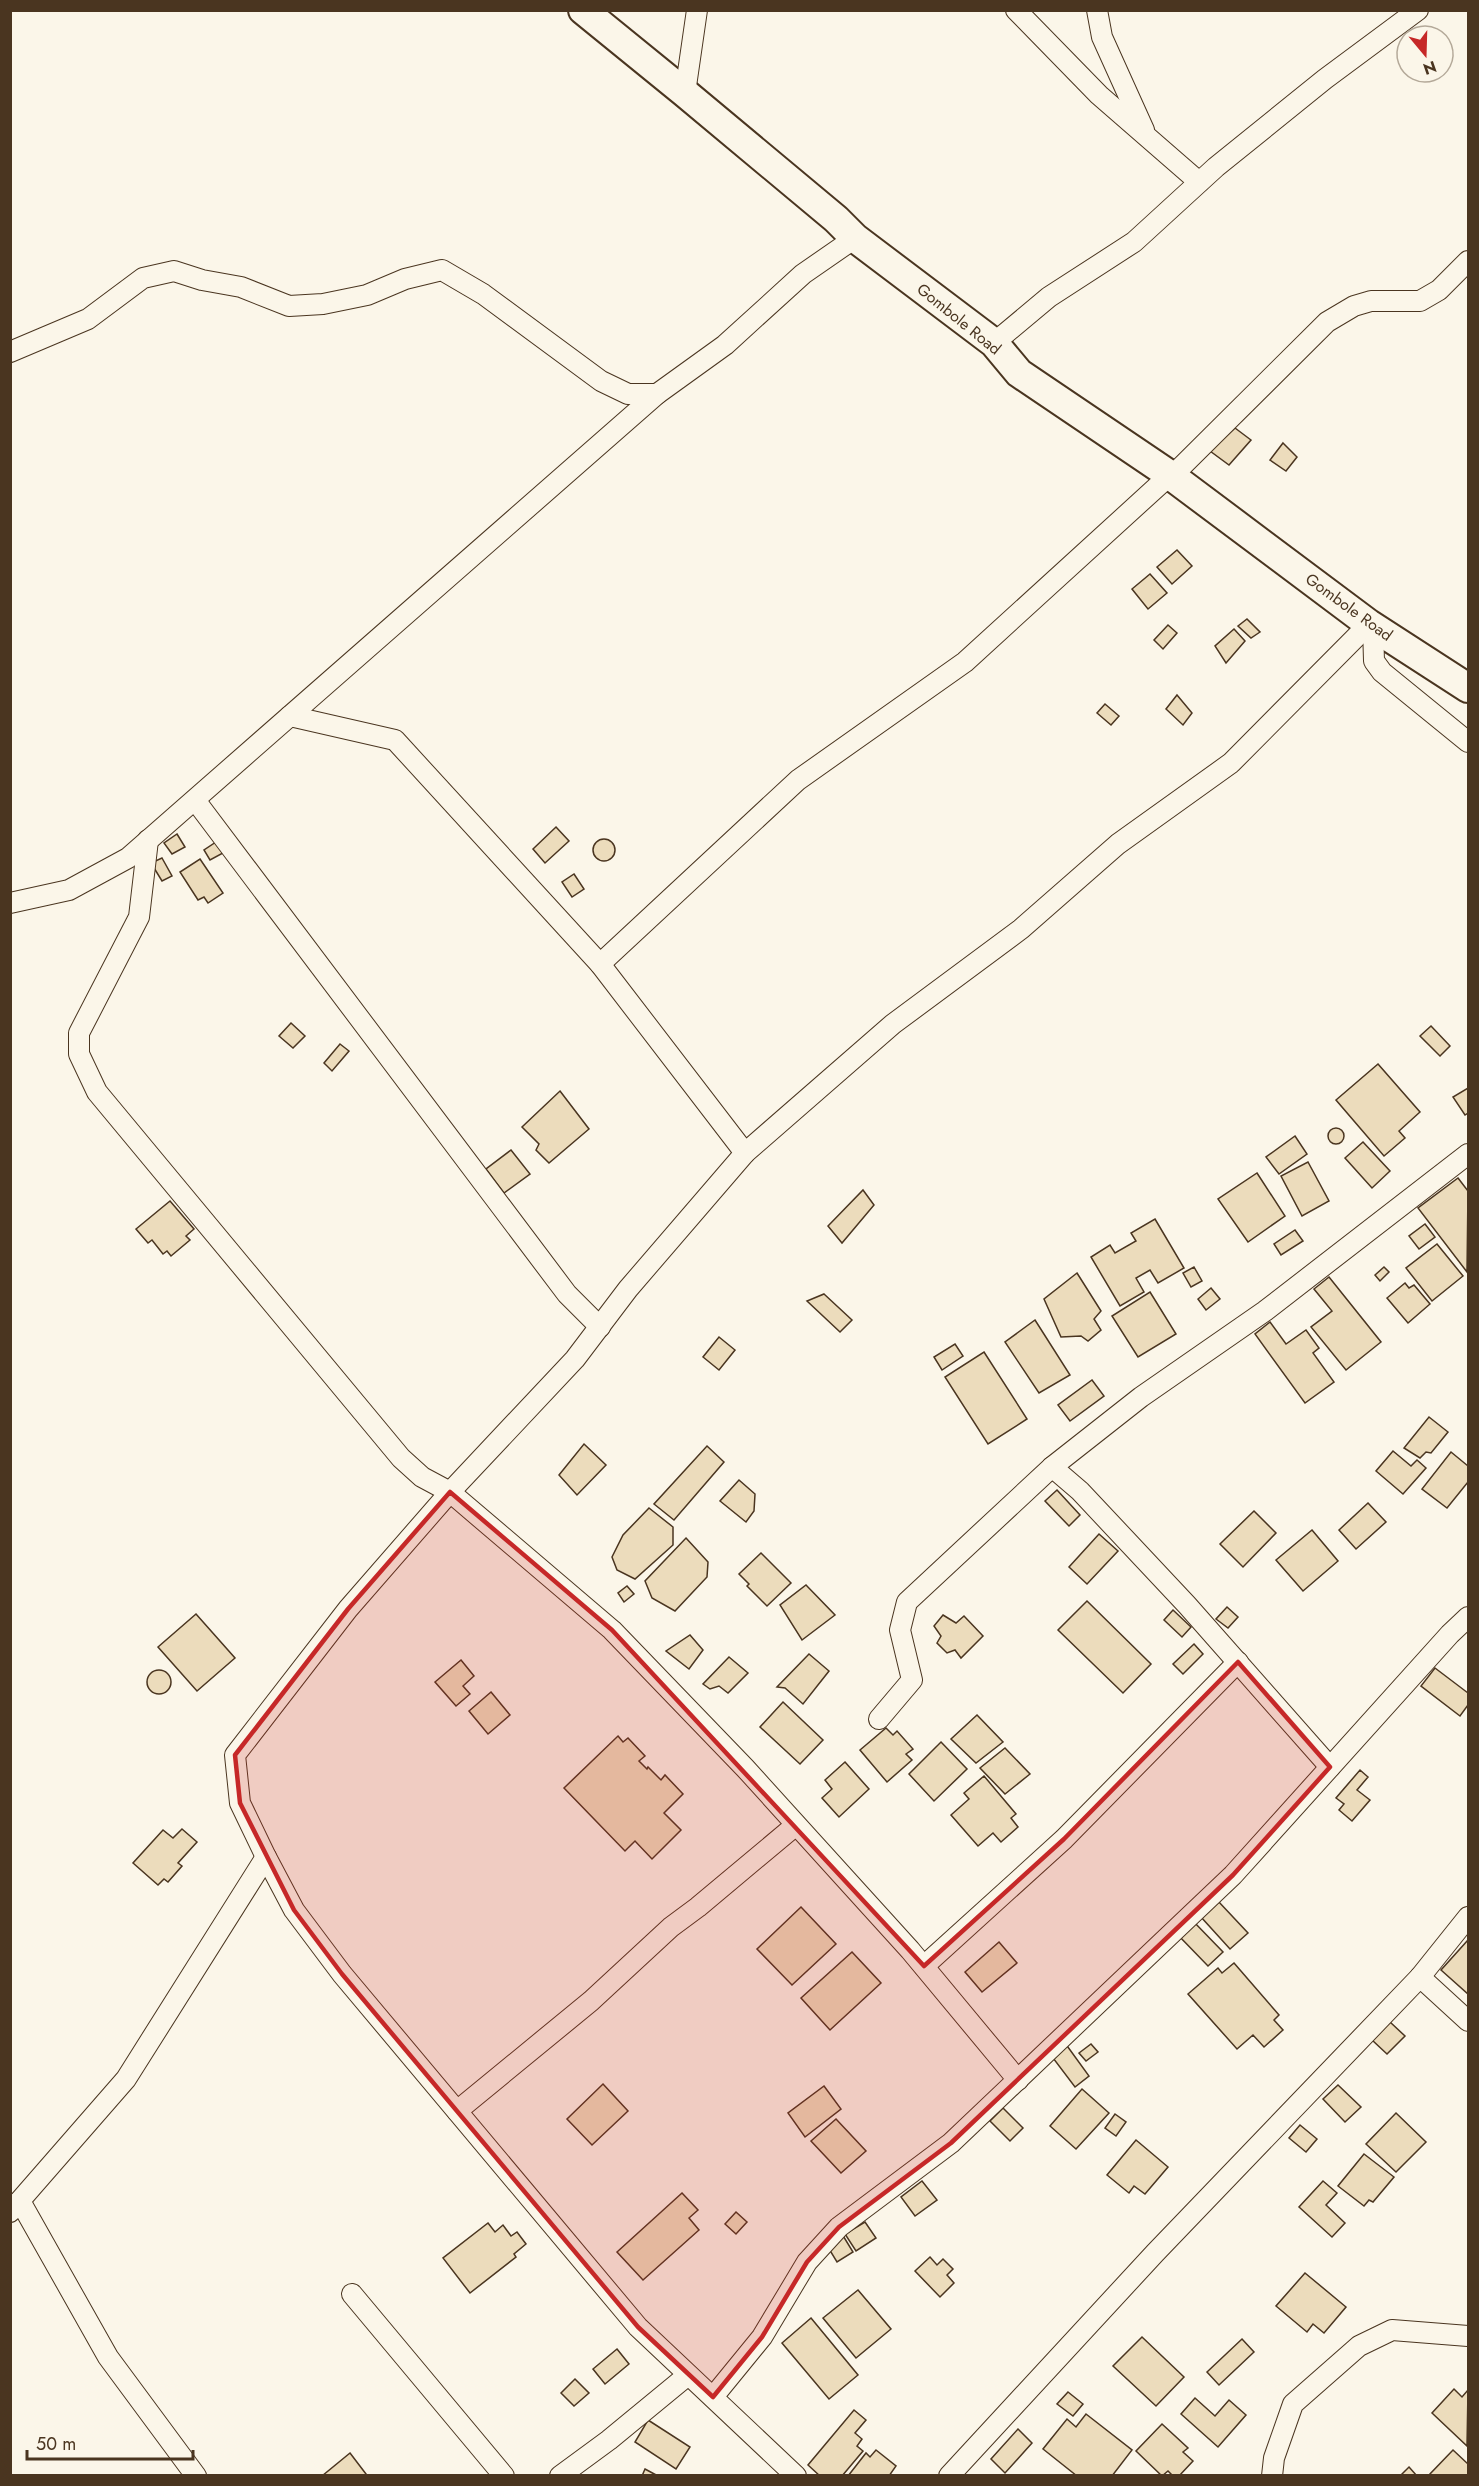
<svg xmlns="http://www.w3.org/2000/svg" width="1479" height="2486" viewBox="0 0 1479 2486" font-family="Jost,sans-serif">
	<rect width="100%" height="100%" fill="#fbf6e9"/>
	<g fill="#ecdcbc" stroke="#4a3520" stroke-width="1.5">
		<path d="M1235,428L1251,440L1229,465L1210,451Z"/>
		<path d="M1283,443L1297,457L1286,471L1270,460Z"/>
		<path d="M1177,550L1192,566L1172,584L1157,567Z"/>
		<path d="M1150,574L1167,593L1148,609L1132,589Z"/>
		<path d="M1247,619L1260,632L1251,638L1238,626Z"/>
		<path d="M1168,625L1177,633L1163,649L1154,640Z"/>
		<path d="M1234,629L1245,641L1226,663L1215,646Z"/>
		<path d="M1177,695L1192,713L1183,725L1166,709Z"/>
		<path d="M1105,704L1119,716L1111,725L1097,713Z"/>
		<path d="M556,827L569,841L545,863L533,849Z"/>
		<path d="M177,834L185,847L172,854L164,843Z"/>
		<circle cx="604" cy="850" r="11"/>
		<path d="M216,842L223,853L210,860L204,850Z"/>
		<path d="M162,858L172,876L162,881L151,863Z"/>
		<path d="M200,859L223,893L208,903L204,897L198,900L180,872Z"/>
		<path d="M574,874L584,889L572,897L562,882Z"/>
		<path d="M291,1023L305,1036L293,1048L279,1036Z"/>
		<path d="M1431,1026L1450,1046L1440,1056L1420,1036Z"/>
		<path d="M340,1044L349,1051L332,1071L324,1063Z"/>
		<path d="M1378,1064L1420,1112L1399,1131L1405,1138L1384,1156L1336,1100Z"/>
		<path d="M1468,1088V1113L1465,1115L1453,1097Z"/>
		<path d="M560,1091L589,1129L549,1163L536,1150L539,1144L522,1127Z"/>
		<circle cx="1336" cy="1136" r="8"/>
		<path d="M1295,1136L1307,1154L1279,1174L1266,1157Z"/>
		<path d="M1363,1142L1390,1171L1372,1188L1345,1158Z"/>
		<path d="M511,1150L530,1174L504,1193L486,1169Z"/>
		<path d="M1308,1162L1329,1201L1302,1216L1281,1176Z"/>
		<path d="M1257,1173L1285,1216L1248,1242L1218,1199Z"/>
		<path d="M1458,1178L1468,1191L1467,1272L1418,1208Z"/>
		<path d="M863,1190L874,1205L842,1243L828,1226Z"/>
		<path d="M170,1201L194,1229L186,1236L190,1240L171,1256L167,1251L163,1254L152,1240L148,1243L136,1229Z"/>
		<path d="M1155,1219L1184,1268L1158,1283L1150,1270L1136,1278L1144,1292L1120,1306L1091,1257L1110,1245L1115,1253L1136,1241L1131,1233Z"/>
		<path d="M1425,1224L1435,1237L1419,1249L1409,1236Z"/>
		<path d="M1295,1230L1303,1241L1281,1255L1274,1244Z"/>
		<path d="M1437,1244L1463,1276L1432,1301L1406,1268Z"/>
		<path d="M1194,1267L1202,1281L1191,1287L1183,1273Z"/>
		<path d="M1384,1267L1389,1272L1380,1281L1375,1275Z"/>
		<path d="M1077,1273L1101,1311L1094,1319L1101,1330L1088,1341L1081,1336L1061,1337L1044,1299Z"/>
		<path d="M1329,1277L1381,1342L1346,1370L1311,1327L1332,1311L1314,1289Z"/>
		<path d="M1405,1283L1409,1288L1414,1285L1430,1304L1408,1323L1387,1298Z"/>
		<path d="M1211,1288L1220,1299L1206,1310L1198,1299Z"/>
		<path d="M1150,1292L1176,1334L1138,1357L1112,1316Z"/>
		<path d="M824,1294L852,1320L840,1332L807,1301Z"/>
		<path d="M1035,1320L1070,1375L1039,1393L1005,1342Z"/>
		<path d="M1270,1322L1286,1344L1306,1330L1319,1348L1313,1353L1334,1382L1305,1403L1255,1334Z"/>
		<path d="M719,1337L735,1350L719,1370L703,1357Z"/>
		<path d="M955,1344L963,1356L942,1370L934,1357Z"/>
		<path d="M984,1352L1027,1419L988,1444L945,1377Z"/>
		<path d="M1092,1380L1104,1396L1070,1421L1058,1405Z"/>
		<path d="M1429,1417L1448,1432L1431,1453L1426,1452L1420,1458L1404,1448Z"/>
		<path d="M584,1444L606,1465L577,1495L559,1475Z"/>
		<path d="M707,1446L724,1462L674,1520L654,1504Z"/>
		<path d="M1393,1451L1411,1466L1417,1460L1426,1468L1403,1494L1376,1471Z"/>
		<path d="M1451,1452L1468,1466V1482L1447,1508L1422,1489Z"/>
		<path d="M739,1480L755,1494L754,1511L746,1522L720,1501Z"/>
		<path d="M1057,1490L1080,1515L1069,1526L1045,1501Z"/>
		<path d="M1368,1503L1386,1522L1356,1549L1339,1530Z"/>
		<path d="M649,1508L673,1527V1545L635,1579L617,1570L612,1557L623,1535Z"/>
		<path d="M1254,1511L1276,1533L1243,1567L1220,1544Z"/>
		<path d="M1312,1530L1338,1561L1303,1591L1276,1560Z"/>
		<path d="M1099,1534L1118,1551L1087,1584L1069,1567Z"/>
		<path d="M686,1538L708,1562L707,1577L675,1611L652,1598L645,1581Z"/>
		<path d="M761,1553L791,1583L767,1606L747,1586L749,1584L739,1574Z"/>
		<path d="M806,1585L835,1615L802,1640L780,1605Z"/>
		<path d="M627,1586L634,1594L624,1602L618,1593Z"/>
		<path d="M1087,1601L1151,1664L1123,1693L1058,1630Z"/>
		<path d="M1227,1607L1238,1617L1228,1628L1216,1619Z"/>
		<path d="M1173,1610L1191,1627L1182,1637L1164,1620Z"/>
		<path d="M196,1614L235,1658L197,1691L158,1647Z"/>
		<path d="M943,1615L956,1623L964,1616L983,1636L961,1658L955,1650L947,1653L937,1643L941,1636L934,1626Z"/>
		<path d="M690,1635L703,1650L689,1669L666,1651Z"/>
		<path d="M1194,1644L1203,1654L1183,1674L1173,1664Z"/>
		<path d="M809,1654L829,1671L803,1704L785,1688L777,1687Z"/>
		<path d="M729,1657L748,1673L728,1693L719,1686L710,1689L703,1684Z"/>
		<path d="M461,1660L474,1676L463,1686L470,1694L456,1706L435,1682Z"/>
		<path d="M1435,1668L1468,1693V1705L1460,1716L1421,1686Z"/>
		<circle cx="159" cy="1682" r="12"/>
		<path d="M491,1692L510,1715L488,1734L469,1711Z"/>
		<path d="M783,1702L823,1740L800,1764L760,1727Z"/>
		<path d="M977,1715L1003,1742L976,1763L951,1739Z"/>
		<path d="M886,1728L893,1735L897,1731L913,1749L906,1754L912,1760L887,1782L860,1750Z"/>
		<path d="M618,1736L623,1742L628,1738L645,1756L639,1761L647,1769L648,1767L661,1780L665,1775L683,1794L664,1813L681,1830L652,1859L635,1841L625,1851L564,1788Z"/>
		<path d="M941,1742L967,1769L934,1801L909,1774Z"/>
		<path d="M1005,1748L1030,1774L1005,1794L980,1768Z"/>
		<path d="M845,1762L869,1789L839,1817L822,1798L832,1789L825,1780Z"/>
		<path d="M1360,1770L1368,1777L1357,1790L1370,1800L1352,1821L1339,1810L1344,1804L1336,1798Z"/>
		<path d="M984,1776L1016,1814L1011,1818L1018,1827L1001,1842L993,1833L978,1846L951,1815L969,1799L964,1793Z"/>
		<path d="M182,1829L197,1842L178,1863L182,1866L168,1882L164,1879L158,1885L133,1863L163,1830L173,1838Z"/>
		<path d="M1218,1901L1248,1933L1230,1949L1201,1917Z"/>
		<path d="M801,1907L836,1944L792,1985L757,1949Z"/>
		<path d="M1193,1921L1223,1952L1208,1966L1178,1935Z"/>
		<path d="M1468,1940V1994L1441,1970Z"/>
		<path d="M999,1942L1017,1963L982,1992L965,1972Z"/>
		<path d="M852,1952L881,1983L830,2030L801,1998Z"/>
		<path d="M1234,1963L1279,2015L1274,2020L1283,2030L1264,2047L1253,2035L1237,2049L1188,1994L1218,1968L1222,1973Z"/>
		<path d="M1390,2022L1405,2036L1387,2054L1372,2040Z"/>
		<path d="M1065,2043L1089,2076L1075,2087L1050,2054Z"/>
		<path d="M1091,2044L1098,2052L1086,2061L1079,2053Z"/>
		<path d="M603,2084L628,2111L592,2145L567,2119Z"/>
		<path d="M1338,2085L1361,2107L1345,2122L1323,2099Z"/>
		<path d="M824,2086L841,2109L805,2137L788,2113Z"/>
		<path d="M1082,2089L1109,2113L1076,2149L1050,2126Z"/>
		<path d="M1003,2108L1023,2128L1010,2141L990,2121Z"/>
		<path d="M1396,2113L1426,2142L1396,2172L1366,2144Z"/>
		<path d="M1115,2114L1126,2122L1116,2136L1105,2128Z"/>
		<path d="M836,2119L866,2151L841,2173L811,2141Z"/>
		<path d="M1300,2125L1317,2139L1306,2152L1289,2138Z"/>
		<path d="M1136,2140L1168,2167L1145,2194L1134,2186L1129,2193L1107,2175Z"/>
		<path d="M1364,2154L1394,2177L1373,2202L1369,2200L1364,2206L1338,2186Z"/>
		<path d="M922,2181L937,2200L915,2216L901,2197Z"/>
		<path d="M1323,2181L1337,2193L1326,2205L1345,2223L1332,2237L1299,2207Z"/>
		<path d="M682,2193L698,2210L689,2218L699,2230L643,2280L617,2252Z"/>
		<path d="M736,2212L747,2222L736,2234L725,2224Z"/>
		<path d="M865,2222L876,2238L856,2251L845,2234Z"/>
		<path d="M488,2223L495,2232L503,2225L511,2236L517,2232L526,2244L514,2254L516,2257L470,2293L443,2258Z"/>
		<path d="M842,2234L853,2252L837,2262L826,2244Z"/>
		<path d="M930,2257L937,2265L943,2259L953,2269L947,2275L954,2283L940,2297L915,2271Z"/>
		<path d="M1305,2273L1346,2307L1324,2333L1313,2324L1307,2332L1276,2306Z"/>
		<path d="M858,2290L891,2329L856,2358L823,2318Z"/>
		<path d="M811,2318L858,2375L829,2399L782,2343Z"/>
		<path d="M1142,2337L1184,2377L1156,2406L1113,2366Z"/>
		<path d="M1242,2339L1254,2352L1219,2385L1207,2372Z"/>
		<path d="M617,2349L629,2364L605,2384L593,2369Z"/>
		<path d="M575,2379L589,2393L574,2406L561,2393Z"/>
		<path d="M1454,2389L1462,2397L1468,2390L1467,2446L1432,2413Z"/>
		<path d="M1068,2392L1083,2404L1073,2416L1057,2404Z"/>
		<path d="M1195,2398L1215,2416L1229,2400L1246,2415L1218,2447L1181,2414Z"/>
		<path d="M854,2410L866,2420L855,2433L862,2439L857,2446L863,2451L842,2476H820L808,2465Z"/>
		<path d="M1086,2414L1132,2450L1112,2476H1077L1043,2449L1067,2419L1076,2427Z"/>
		<path d="M648,2420L690,2447L676,2469L635,2442Z"/>
		<path d="M1162,2424L1188,2448L1183,2452L1193,2461L1179,2476H1173L1168,2471L1162,2476L1136,2451Z"/>
		<path d="M1018,2429L1032,2443L1005,2473L991,2459Z"/>
		<path d="M876,2450L896,2466L889,2476H848L866,2453L870,2457Z"/>
		<path d="M1453,2450L1468,2464V2476H1431L1430,2474Z"/>
		<path d="M350,2453L366,2474L364,2476H322Z"/>
		<path d="M1409,2467L1417,2476H1400Z"/>
		<path d="M645,2469L658,2476H642Z"/>
	</g>
	<g fill="none" stroke-linecap="round" stroke-linejoin="round">
		<g stroke="#4a3520" stroke-width="22">
			<g id="street">
				<path d="M1016,10L1099,95L1199,182"/>
				<path d="M1097,10L1102,37L1144,130"/>
				<path d="M685,93L697,10"/>
				<path d="M994,343L1049,297L1134,242L1216,167L1325,79L1418,10"/>
				<path d="M10,352L88,319L143,278L174,271L202,280L241,287L289,306L323,304L367,295L405,279L442,270L483,294L601,381L628,394H657"/>
				<path d="M1172,476L1327,322L1354,306L1371,301H1420L1439,290L1468,261"/>
				<path d="M1373,627L1374,661L1382,672L1468,742"/>
				<path d="M290,716L395,740L600,964L745,1153"/>
				<path d="M195,800L567,1294L600,1327"/>
				<path d="M148,840L139,917L79,1033V1054L97,1092L401,1458L422,1477L450,1492L612,1630L745,1768L910,1950L1018,2080"/>
				<path d="M10,903L69,890L128,858L657,394L725,345L803,274L855,238"/>
				<path d="M600,964L798,780L965,662L1170,475"/>
				<path d="M1052,1467L1080,1491L1187,1605L1330,1767"/>
				<path d="M879,1719L912,1680L900,1630L907,1602L1052,1467L1141,1397L1265,1311L1468,1154"/>
				<path d="M924,1966L1064,1839L1238,1662"/>
				<path d="M1420,1977L1468,2021"/>
				<path d="M457,2111L591,2001L671,1927L698,1907L796,1825"/>
				<path d="M20,2201L108,2357L196,2476"/>
				<path d="M10,2212L126,2079L266,1857"/>
				<path d="M352,2294L504,2476"/>
				<path d="M713,2397L762,2337L807,2262L839,2227L951,2143L1233,1875L1450,1634L1468,1617"/>
				<path d="M560,2476L609,2440L688,2375"/>
				<path d="M796,2476L638,2327L342,1974L294,1910L266,1857L240,1803L235,1755L348,1609L450,1492L575,1359L628,1289L745,1153L893,1024L1021,929L1118,844L1231,763L1369,624"/>
				<path d="M949,2476L1155,2253L1420,1977L1468,1917"/>
				<path d="M1272,2476L1274,2458L1293,2404L1359,2346L1392,2330L1468,2336"/>
			</g>
		</g>
		<g stroke="#4a3520" stroke-width="32">
			<path id="secondary" d="M583,10L685,93L836,219L855,238L994,343L1019,373L1170,475L1369,624L1468,688"/>
		</g>
		<use href="#street" stroke="#fbf6e9" stroke-width="20"/>
		<use href="#secondary" stroke="#fbf6e9" stroke-width="28"/>
	</g>
	<path fill="#c62828" fill-opacity="0.2" stroke="#c62828" stroke-width="4.5" stroke-linejoin="round" d="M450,1492L612,1630L924,1966L1064,1839L1238,1662L1330,1767L1233,1875L951,2143L839,2227L807,2262L762,2337L713,2397L638,2327L342,1974L294,1910L240,1803L235,1755L348,1609Z"/>
	<g text-anchor="middle" dominant-baseline="central" stroke-width="4.5" stroke-linejoin="round" paint-order="stroke">
		<g font-size="16" fill="#4a3520" stroke="#fbf6e9">
			<text transform="translate(959 319) rotate(39)">Gombole Road</text>
			<text transform="translate(1349 607) rotate(36)">Gombole Road</text>
		</g>
	</g>
	<rect width="1479" height="2486" fill="none" stroke="#4a3520" stroke-width="24"/>
	<g transform="translate(1425 54) rotate(161)"><circle r="28" fill="#fbf6e9" stroke="#b4a999" stroke-width="1.5"/>
	<path d="M0-4.5L10 22L0 15L-10 22Z" fill="#c62828"/>
	<text y="-9" font-size="16" font-weight="bold" text-anchor="middle" fill="#4a3520">N</text>
	</g>
	<path d="M27 2450v9h166v-9" fill="none" stroke="#4a3520" stroke-width="3"/>
	<text x="36" y="2450" font-size="18" fill="#4a3520" stroke="#fbf6e9" stroke-width="4.5" paint-order="stroke">50 m</text>
</svg>
